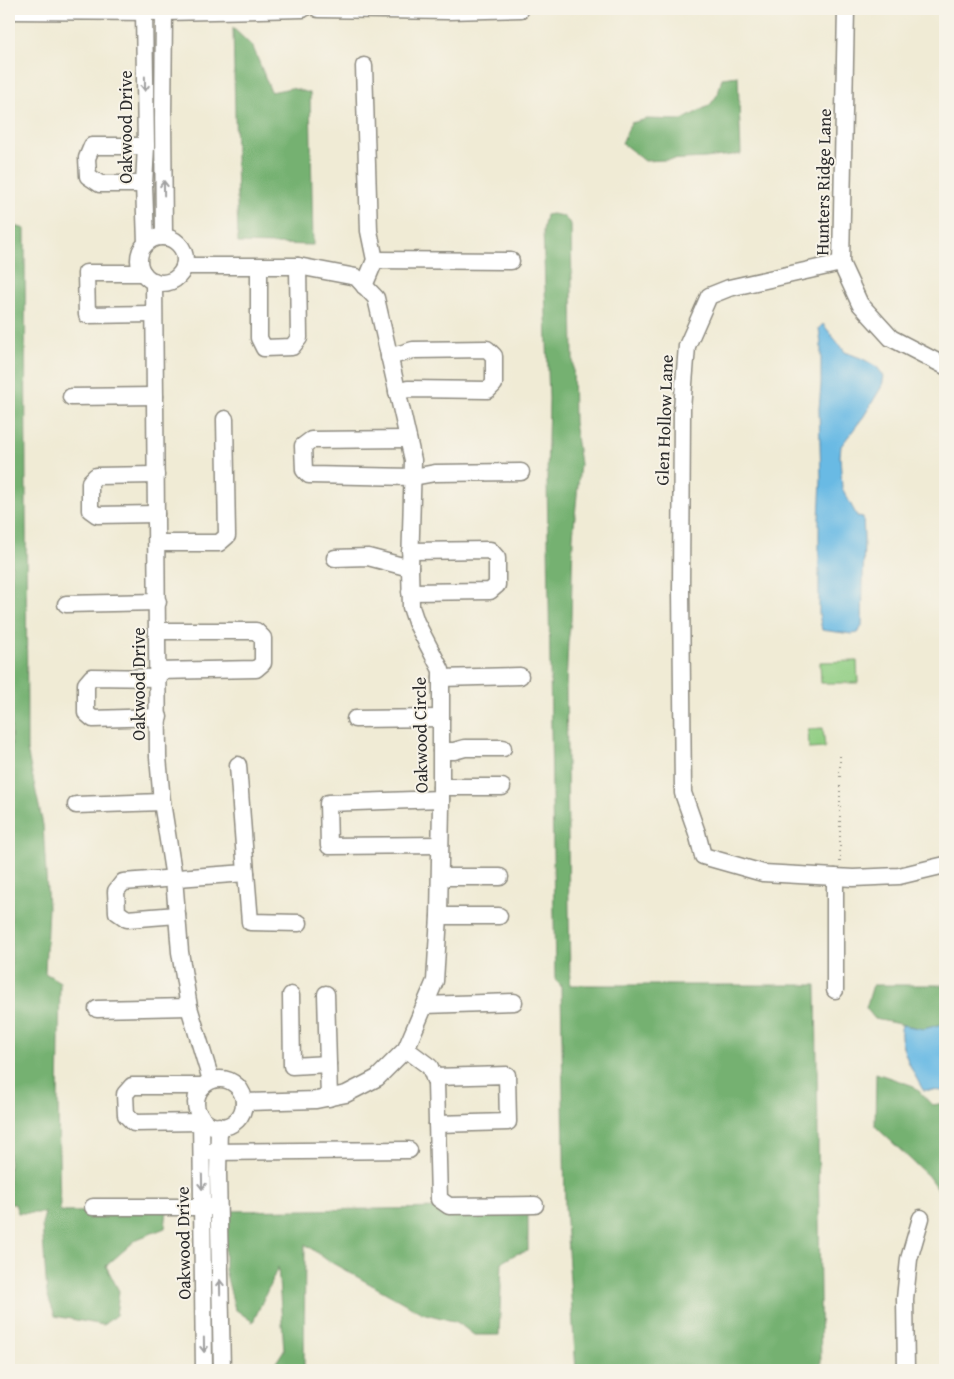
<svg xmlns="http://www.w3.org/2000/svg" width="954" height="1379" viewBox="0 0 954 1379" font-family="'Gentium Book Plus',serif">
	<rect width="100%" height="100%" fill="#f7f3e8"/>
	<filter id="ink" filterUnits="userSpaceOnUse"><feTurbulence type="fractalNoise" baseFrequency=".02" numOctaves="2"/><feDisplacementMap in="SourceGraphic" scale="10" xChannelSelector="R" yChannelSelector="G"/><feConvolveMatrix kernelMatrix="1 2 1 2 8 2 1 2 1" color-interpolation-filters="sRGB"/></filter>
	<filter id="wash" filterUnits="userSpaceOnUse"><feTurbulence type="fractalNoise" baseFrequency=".0096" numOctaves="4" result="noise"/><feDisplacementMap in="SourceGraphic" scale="20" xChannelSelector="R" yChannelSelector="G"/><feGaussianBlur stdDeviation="1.12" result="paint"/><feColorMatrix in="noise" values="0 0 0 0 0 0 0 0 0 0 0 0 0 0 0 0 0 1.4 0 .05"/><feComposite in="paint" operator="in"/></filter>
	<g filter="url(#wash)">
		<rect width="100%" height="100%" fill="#f0ebd5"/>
		<g fill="#90ce83" stroke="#5e7c57">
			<path d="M857,661L858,683H821L820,662Z"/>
			<path d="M823,728L825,748L809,749L808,729Z"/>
		</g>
		<g fill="#74b171" stroke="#506e4e">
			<path d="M233,28L253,47L271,92L291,88L310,93L313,245L238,243Z"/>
			<path d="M738,76L741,154L705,158L645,161L622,143L631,123L647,119L682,120L710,105L718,94L722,78Z"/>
			<path d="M552,214L563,216L571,224L574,422L580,464L573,537L571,620L568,642L566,687L570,985H816L821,1370H576L565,1207L561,986L555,979L547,478L549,399L543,230L546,215Z"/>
			<path d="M12,225L25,229L27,750L43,825L48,907L45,973L60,982L58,1101L60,1212L167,1211L165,1228L137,1239L106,1266L119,1291L116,1315L103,1325L55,1316L47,1294L42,1224L45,1213H18L15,1204H9V983H11Z"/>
			<path d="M873,985H945V1023L924,1029L875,1019L866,1008Z"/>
			<path d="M876,1073L914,1086L932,1105L945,1103V1200L928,1176L875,1126Z"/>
			<path d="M528,1207V1251L516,1254L502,1262L499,1335H474L457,1322L422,1313L327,1260L305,1244L304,1370H271L284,1350L278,1267L253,1322L235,1309L225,1270V1211Z"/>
		</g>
		<g fill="#69bae4" stroke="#4a7288">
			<path d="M823,324L845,352L863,359L877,367L884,376L882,386L864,416L841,446L840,456L842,488L857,516L863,517L864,538L862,626L858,633L852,634L822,630L819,614V519L821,480L819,409L821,385V344L819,328Z"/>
			<path d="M945,1023V1091L923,1090C914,1074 896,1043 902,1025L924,1029Z"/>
		</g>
	</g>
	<g filter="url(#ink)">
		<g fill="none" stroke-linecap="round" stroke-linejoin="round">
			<g stroke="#8e8b80" stroke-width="19">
				<g id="minor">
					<path d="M318,9L448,11L521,9"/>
					<path d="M846,9L841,263L860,304L891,338L945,366"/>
					<path d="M9,11L164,12L303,9"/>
					<path d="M144,12L146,146L144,184L146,243"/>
					<path d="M164,12L163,119L164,237"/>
					<path d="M364,66L369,231L375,260L364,286"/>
					<path d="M144,184H100L88,176L87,158L92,146H146"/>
					<circle cx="162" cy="260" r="23"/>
					<path d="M375,260L511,261"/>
					<path d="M841,263L729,288L709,296L687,346L682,409L681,589L683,793L697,833L703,856L763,873L853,878L899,876L945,865"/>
					<path d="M184,266H298L356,277L376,298L413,460L410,568L411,607L416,622L441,670V805L439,916L435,981L406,1049L377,1078L346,1094L316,1100L244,1102"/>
					<path d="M259,268V338L264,348L292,347L299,338L298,266"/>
					<path d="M143,273H86L87,315L153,314"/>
					<path d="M154,281L158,757L162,802L174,878L180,952L189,1007L211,1080"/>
					<path d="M389,357L413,350L487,349L494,356V384L488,390L408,389L397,392"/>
					<path d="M71,397L155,396"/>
					<path d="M408,439L311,440L303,446L304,470L309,475L413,477L435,473L521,472"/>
					<path d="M156,475L96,476L90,482V510L97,515L156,514"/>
					<path d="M157,543H219L227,536L225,419"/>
					<path d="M335,558L368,557L410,568"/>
					<path d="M410,592L490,591L497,585V558L490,550L410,551"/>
					<path d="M66,604L158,602"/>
					<path d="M158,631H256L263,638V663L256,669L158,671"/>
					<path d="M158,678L92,677L86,684V713L93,719L159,717"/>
					<path d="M441,678L520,676"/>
					<path d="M355,719L441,718"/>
					<path d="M441,751H454L465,748H503"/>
					<path d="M441,787H502"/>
					<path d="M76,805L162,802"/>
					<path d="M440,845L329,846L328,803L441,799"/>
					<path d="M246,873L250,922L299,923"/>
					<path d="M440,877H500"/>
					<path d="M177,915L127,919L117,912L116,891L123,882L246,873L238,765"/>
					<path d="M439,916H499"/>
					<path d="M835,990V877"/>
					<path d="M326,994L329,1098"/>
					<path d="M291,995L292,1066L328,1064"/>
					<path d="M425,1005L514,1002"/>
					<path d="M97,1009L189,1007"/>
					<path d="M406,1049L430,1067L436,1083L439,1199L449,1206L535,1205"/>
					<path d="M434,1077L507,1075L508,1122L437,1124"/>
					<circle cx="220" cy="1103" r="24"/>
					<path d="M201,1116L204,1370"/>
					<path d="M201,1122L134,1123L126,1115L125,1094L132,1086H203"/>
					<path d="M219,1126L218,1174L222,1370"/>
					<path d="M209,1152L409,1150"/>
					<path d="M93,1207H211"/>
					<path d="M906,1370L905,1299L909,1259L921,1218"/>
				</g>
			</g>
			<path stroke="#8e8b80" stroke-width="2" stroke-dasharray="1 4" stroke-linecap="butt" d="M840,862V752"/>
			<use href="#minor" stroke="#fff" stroke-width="16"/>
		</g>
		<defs><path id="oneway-shaft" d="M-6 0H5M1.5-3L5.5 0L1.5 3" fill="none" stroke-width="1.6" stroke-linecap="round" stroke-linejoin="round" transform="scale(1.25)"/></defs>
		<g stroke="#a0a0a0">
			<use href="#oneway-shaft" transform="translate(145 84) rotate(89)"/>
			<use href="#oneway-shaft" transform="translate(164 188) rotate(-91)"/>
			<use href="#oneway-shaft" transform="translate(202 1182) rotate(89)"/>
			<use href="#oneway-shaft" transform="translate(220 1287) rotate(-91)"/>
			<use href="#oneway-shaft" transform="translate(204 1345) rotate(89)"/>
		</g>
	</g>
	<g text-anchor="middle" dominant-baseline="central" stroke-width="4" stroke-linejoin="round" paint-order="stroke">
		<g font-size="18" fill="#2b2b2b" stroke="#f7f3e8">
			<text transform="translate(125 127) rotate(-90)">Oakwood Drive</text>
			<text transform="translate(823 182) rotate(-89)">Hunters Ridge Lane</text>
			<text transform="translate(664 420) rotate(-88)">Glen Hollow Lane</text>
			<text transform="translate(138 684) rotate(-90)">Oakwood Drive</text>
			<text transform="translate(420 735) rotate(-91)">Oakwood Circle</text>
			<text transform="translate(183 1243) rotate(-91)">Oakwood Drive</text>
		</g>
	</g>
	<rect width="954" height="1379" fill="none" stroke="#f7f3e8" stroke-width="30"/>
</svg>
